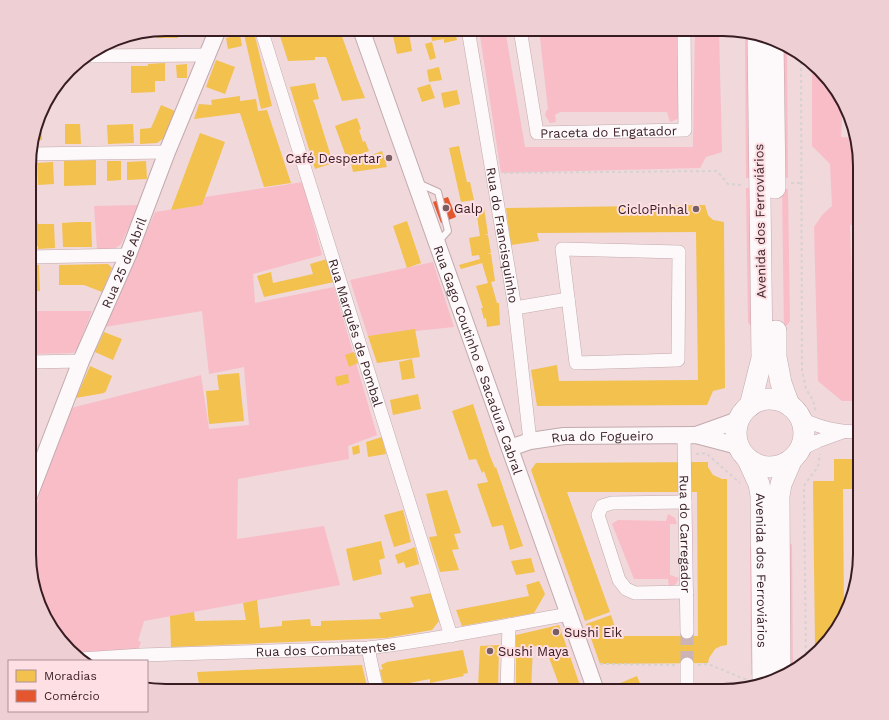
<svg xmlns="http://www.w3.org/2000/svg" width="889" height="720" viewBox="0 0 889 720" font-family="'Work Sans',sans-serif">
	<rect width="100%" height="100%" fill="#f0d8db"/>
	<g fill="#f8bdc7">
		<path d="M479,29H505L525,147H693L695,29H719L722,152L706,157L700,168L501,173Z"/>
		<path d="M539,29H678L680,118L670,122L667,112H560L555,115L556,122L550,123L545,115L546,111L548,109Z"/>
		<path d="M745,32L750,34L752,178H746Z"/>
		<path d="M781,43L787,47L788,178H783Z"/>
		<path d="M812,65H814L820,69L843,103L841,137L854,138L860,166L858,223L850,225L855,374H860V401H842L818,381L814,227L823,214L832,206L830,164L812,146Z"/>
		<path d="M303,182L322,255L253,274L255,303L334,287L377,435L348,446L349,459L238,479L237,539L324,526L340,585L144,621L138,641L141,642L138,650L71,652L43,615L29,564V532L49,462L71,408L201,375L209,429L249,425L244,367L209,374L202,311L104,327L155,212L202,205L205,197Z"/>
		<path d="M746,188H752L753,329L748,322Z"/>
		<path d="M782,189H788L790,321L784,329Z"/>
		<path d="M139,205L121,244L116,248L97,250L94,206Z"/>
		<path d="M433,262L454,327L368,336L350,280Z"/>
		<path d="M31,311H92L77,349L73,353L31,354Z"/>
		<path d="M668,514L675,518L677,524H670V575L679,578L676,584L669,587L668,579H634L612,524L618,520L666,521Z"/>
		<path d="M755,538L757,675H751L750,548Z"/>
		<path d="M786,539L792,545L793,669L787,673Z"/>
	</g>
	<g fill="#f2c14e">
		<path d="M166,29H178V38H157L156,34L146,35V32Z"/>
		<path d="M430,29H454L457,40L444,43V39L432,41Z"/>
		<path d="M340,31L357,78L365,98L342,101L326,57H315V60L288,61L279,33Z"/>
		<path d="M254,32L272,106L261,109L244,34Z"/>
		<path d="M409,33L412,51L397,54L393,36Z"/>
		<path d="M240,35L242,46L228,49L226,38Z"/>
		<path d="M432,42L436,58L430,60L425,44Z"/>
		<path d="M216,60L235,67L225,94L206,87Z"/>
		<path d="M165,63V81H155V92L131,93V66H148V64Z"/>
		<path d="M187,64V78H177L176,65Z"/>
		<path d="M439,67L442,80L429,82L427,70Z"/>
		<path d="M315,83L319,99L313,100L315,105L333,163L315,169L290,87Z"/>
		<path d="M430,84L435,98L422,102L417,88Z"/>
		<path d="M457,90L460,104L444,108L441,93Z"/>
		<path d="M240,96V101L256,99L258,111L267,110L291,183L264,187L240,113L194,119L199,104L212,105L211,100Z"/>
		<path d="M161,105L175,111L164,138L157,143L140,144V129L151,128Z"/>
		<path d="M41,115L42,140L33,141L41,116Z"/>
		<path d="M357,118L361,129L359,130L363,142L365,141L369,151L347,159L335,126Z"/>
		<path d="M65,124H80L81,144H65Z"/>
		<path d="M133,124L134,143L108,144L107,125Z"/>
		<path d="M200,133L225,142L202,205L171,210Z"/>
		<path d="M459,146L467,182H470L474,200L461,202L449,148Z"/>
		<path d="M382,151L387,167L353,172L351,163Z"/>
		<path d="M96,160V185L64,186V161Z"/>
		<path d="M107,161H121V180L107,181Z"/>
		<path d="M146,161L147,179L127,180V162Z"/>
		<path d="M53,162L54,184L38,185L37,163Z"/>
		<path d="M36,165L37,188H30V166Z"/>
		<path d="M705,205L708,215L713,220L724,222L725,388L713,391L707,405L537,406L531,370L557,365L559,381L698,380L696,232L537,233L539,241L511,245L506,208Z"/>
		<path d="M484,208L488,234L484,235H488L491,253L487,254H491L495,281L491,282L497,303H499L500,325L487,327L486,318L484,319L481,308H483L482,305L476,286L488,283L482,263L461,269L459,265L480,259L479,255L472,256L469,238L480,236L476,210Z"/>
		<path d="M30,219H37L38,224H54L55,248L38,249V246H30Z"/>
		<path d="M407,221L421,263L407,268L393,226Z"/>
		<path d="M77,222H91L92,247H63L62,223Z"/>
		<path d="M327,259L334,282L264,297L257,276L271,272L273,283L313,274L310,264Z"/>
		<path d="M108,264L112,268L102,292L84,285H59V265Z"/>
		<path d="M30,265H39L40,291H30Z"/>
		<path d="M415,329L420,357L377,363L368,336Z"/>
		<path d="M104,332L122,339L113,360L95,352Z"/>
		<path d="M354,352L358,363L349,367L345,355Z"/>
		<path d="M412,359L415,378L402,380L399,362Z"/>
		<path d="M90,366L112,376L106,391L104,393L76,398Z"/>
		<path d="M239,373L244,421L209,424L206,391L219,390L217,375Z"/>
		<path d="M348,374L349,383L337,386L335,377Z"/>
		<path d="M418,394L421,409L393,415L390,400Z"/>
		<path d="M473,404L490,456L495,468L496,467L523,546L510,550L503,525L492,527L477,484L488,482L484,471L482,473L476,459L469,460L452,411Z"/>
		<path d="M382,437L386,454L368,457L366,442Z"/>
		<path d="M359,445L360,453L353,455L352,447Z"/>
		<path d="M834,459H860V489H843L844,614L823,646H815L813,481H834Z"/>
		<path d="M708,462V467L713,475L722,479H727V645L721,646L715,649L709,658L708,663L600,664L586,624L611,615L618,636H698L697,492H567L610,612L585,621L531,470L536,463Z"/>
		<path d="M447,490L461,533L454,534L459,549L452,550L459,570L440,572L429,537L437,536L426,494Z"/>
		<path d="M403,510L411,542L394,547L384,515Z"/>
		<path d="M381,541L385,558L379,560L382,574L353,581L346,549Z"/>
		<path d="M415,547L419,564L406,568L404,562L398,564L395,555Z"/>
		<path d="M531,558L535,572L516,575L511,561Z"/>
		<path d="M539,581L545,594L534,613L462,626L456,610L529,596L526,585Z"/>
		<path d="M431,593L439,621L432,630L386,638L171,647L170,616L194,612L195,621L246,620L243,603L257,600L260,628L282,626V621L310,619L311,626H321V621L381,619L379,613L414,607L410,597Z"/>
		<path d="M559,625L582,691H556L555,686L559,685L557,679L545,647L533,646L531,691H516V635Z"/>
		<path d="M499,645L498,691H477L478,687L480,646Z"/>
		<path d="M463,650L468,673L463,674L464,676L430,683V679L404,684L406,691H385L380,670L383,669L381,665L387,662Z"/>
		<path d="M362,665L368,691H200L197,672Z"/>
		<path d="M637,676L643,691H621L618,684Z"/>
	</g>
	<path fill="#e4572e" d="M448,197L456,217L441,223L433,202Z"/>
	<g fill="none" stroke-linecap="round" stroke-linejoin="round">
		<path stroke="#cbb3b6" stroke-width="13" stroke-dasharray="13 6" stroke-linecap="butt" d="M687,632V664"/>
		<g stroke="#c2aaae" stroke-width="8">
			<path id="service" d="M418,183L438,192L448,231L438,242"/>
		</g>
		<g stroke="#c2aaae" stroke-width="14">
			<g id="minor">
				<path id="s1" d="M261,29L451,636"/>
				<path id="s2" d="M468,29L515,308L530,441"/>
				<path id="s3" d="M520,29L537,133L685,130L684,29"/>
				<path d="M87,56L208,55"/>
				<path d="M30,154L167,152"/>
				<path d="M562,249L679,252L678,360L576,363Z"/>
				<path d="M30,257L128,255"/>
				<path d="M515,308L568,299"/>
				<path d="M30,362L81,361"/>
				<path d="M801,419C822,428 837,432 860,432"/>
				<path id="s4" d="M684,436L687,632"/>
				<path d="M801,449L818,441L843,432"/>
				<path d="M685,502L612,503L602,506L598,515L619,580L626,589L635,593L687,592"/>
				<path d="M368,648L377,691"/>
				<path id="s5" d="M81,659L142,655L368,648C435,640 502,626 569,614"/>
				<path d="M687,664V691"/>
				<path d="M507,691L509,625"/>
			</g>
		</g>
		<g stroke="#c2aaae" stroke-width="18">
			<g id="tertiary">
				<path id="s6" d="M361,29L596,691"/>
				<path d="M696,435L738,420"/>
				<path id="s7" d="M510,448L530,441L564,436L696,435L738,446"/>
				<path id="s8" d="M29,496L81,361L128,255L167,152L218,29"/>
			</g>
		</g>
		<g stroke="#c2aaae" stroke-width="22">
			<g id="primary">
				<path d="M773,39L775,188"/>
				<path d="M776,331V357L781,383L789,405"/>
				<circle cx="770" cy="433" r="34"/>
				<path d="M750,406L762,358L758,35"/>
				<path id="s9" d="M748,460L759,484L761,495L763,683"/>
				<path d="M780,678L779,496L781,484L791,461"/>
			</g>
		</g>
		<g stroke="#d8d1d2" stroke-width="2" stroke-dasharray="3 3" stroke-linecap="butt">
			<path d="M801,56L802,370L806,389L813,400L816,412"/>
			<path d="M504,173L717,171L728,184L743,185"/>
			<path d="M791,183H801"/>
			<path d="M696,454L706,453L740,483"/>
			<path d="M806,660L804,488L805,484L818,467L820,454"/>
			<path d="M600,664L676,665"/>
			<path d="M698,665L708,664L747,680"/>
		</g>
		<use href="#service" stroke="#fdf9fa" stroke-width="6"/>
		<use href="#minor" stroke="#fdf9fa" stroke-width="13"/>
		<use href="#tertiary" stroke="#fdf9fa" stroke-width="16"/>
		<use href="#primary" stroke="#fdf9fa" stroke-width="21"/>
	</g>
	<g fill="#785e63" stroke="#fddfe4" stroke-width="1.5">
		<circle cx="389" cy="158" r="4"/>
		<circle cx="446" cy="208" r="4"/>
		<circle cx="696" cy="209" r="4"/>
		<circle cx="556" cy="632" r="4"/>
		<circle cx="490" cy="651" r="4"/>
	</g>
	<g text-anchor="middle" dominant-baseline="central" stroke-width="4" stroke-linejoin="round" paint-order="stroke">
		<g font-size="13" fill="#371d22" stroke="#fddfe4">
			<text stroke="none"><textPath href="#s3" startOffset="177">Praceta do Engatador</textPath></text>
			<text transform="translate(760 221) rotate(-91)">Avenida dos Ferroviários</text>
			<text stroke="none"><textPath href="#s2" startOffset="209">Rua do Francisquinho</textPath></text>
			<text stroke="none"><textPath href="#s8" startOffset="252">Rua 25 de Abril</textPath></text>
			<text stroke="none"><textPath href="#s1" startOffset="318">Rua Marquês de Pombal</textPath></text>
			<text stroke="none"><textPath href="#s6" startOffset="351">Rua Gago Coutinho e Sacadura Cabral</textPath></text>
			<text stroke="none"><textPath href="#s7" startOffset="94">Rua do Fogueiro</textPath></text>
			<text stroke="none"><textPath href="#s4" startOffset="98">Rua do Carregador</textPath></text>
			<text stroke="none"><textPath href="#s9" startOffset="113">Avenida dos Ferroviários</textPath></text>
			<text stroke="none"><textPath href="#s5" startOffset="245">Rua dos Combatentes</textPath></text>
		</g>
		<g font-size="13" fill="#371d22" stroke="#fddfe4" text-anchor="start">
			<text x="381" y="158" text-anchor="end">Café Despertar</text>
			<text x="454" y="208">Galp</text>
			<text x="688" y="209" text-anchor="end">CicloPinhal</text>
			<text x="564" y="632">Sushi Eik</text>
			<text x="498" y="651">Sushi Maya</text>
		</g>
	</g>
	<path d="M0 0H889V720H0ZM166 36H723A130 130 0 0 1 853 166V554A130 130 0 0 1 723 684H166A130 130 0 0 1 36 554V166A130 130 0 0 1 166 36Z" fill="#edcfd4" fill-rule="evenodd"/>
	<path fill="none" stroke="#371d22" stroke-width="2" d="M166 36H723A130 130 0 0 1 853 166V554A130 130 0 0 1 723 684H166A130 130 0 0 1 36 554V166A130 130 0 0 1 166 36Z"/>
	<rect x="8" y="660" width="140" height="52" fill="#fddfe4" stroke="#ae9196"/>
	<rect x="16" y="670" width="20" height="12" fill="#f2c14e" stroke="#ae9196"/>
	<text x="44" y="680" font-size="12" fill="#371d22">Moradias</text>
	<rect x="16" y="690" width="20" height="12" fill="#e4572e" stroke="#ae9196"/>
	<text x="44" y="700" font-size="12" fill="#371d22">Comércio</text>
</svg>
